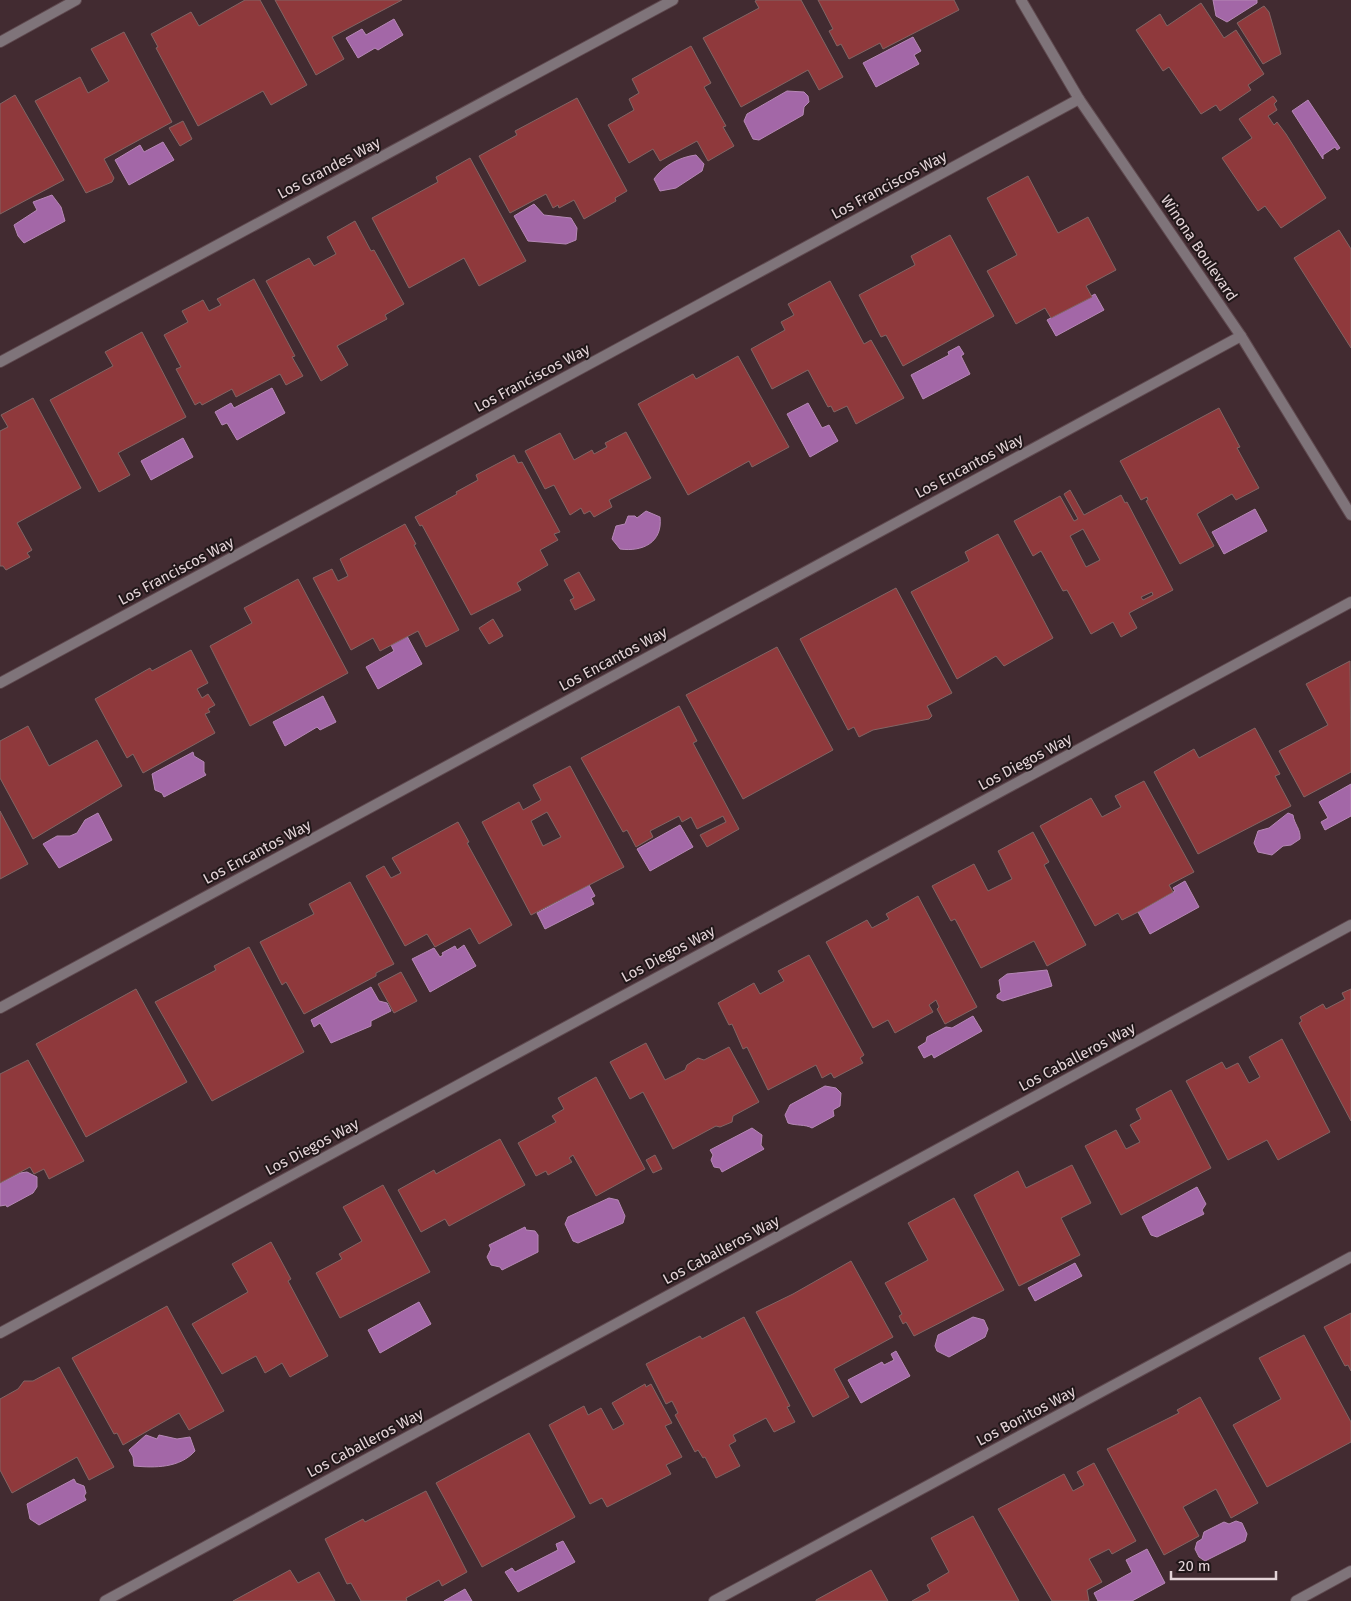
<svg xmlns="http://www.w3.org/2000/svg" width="1351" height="1601" viewBox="0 0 1351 1601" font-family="'Fira Sans',sans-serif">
	<rect width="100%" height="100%" fill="#422b31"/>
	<g fill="#a367a7" stroke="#b688b6">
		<path d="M1213,0H1257V3L1227,22L1216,16Z"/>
		<path d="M394,19L403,35L378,50L375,48L358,58L346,38L362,29L366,35Z"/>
		<path d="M913,37L921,51L914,55L919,64L876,87L863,63Z"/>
		<path d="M787,91L804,92L808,96L809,102L804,107L803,115L759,140L753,139L744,121L747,114Z"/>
		<path d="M1308,100L1340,148L1337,150L1335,147L1323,155V159L1292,111Z"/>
		<path d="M163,142L174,160L129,185L115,160L140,145L144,152Z"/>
		<path d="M696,155L704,164L702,171L676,188L660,191L654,179C664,165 680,157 696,155Z"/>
		<path d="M52,195L61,207L65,221L24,243L18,236L14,225L37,210L33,202Z"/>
		<path d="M534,204L544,215L571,218L577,228L576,240L566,244L528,241L514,216Z"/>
		<path d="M1095,294L1104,310L1056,336L1047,320Z"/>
		<path d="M959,346L964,354L961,356L970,374L923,399L911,375L949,355L948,352Z"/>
		<path d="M272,388L285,413L237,440L227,423L222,425L215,412L231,403L234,408Z"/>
		<path d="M808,403L822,428L829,425L838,441L810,457L787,414Z"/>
		<path d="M183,438L193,457L151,480L141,461Z"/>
		<path d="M1255,509L1267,531L1224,554L1212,532Z"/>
		<path d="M646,511L660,517C663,543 642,552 620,549L612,539L616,526L625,524L628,516H635L637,518Z"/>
		<path d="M407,636L422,664L378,689L366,667L394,651L391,645Z"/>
		<path d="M323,696L336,722L320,730L317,727L285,746L273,722Z"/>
		<path d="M193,752L194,756L204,762V772L206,775L164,797L162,793L155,790L152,774Z"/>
		<path d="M1351,784V816L1325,830L1321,822L1328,818L1319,802Z"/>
		<path d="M98,813L112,840L59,868L43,844L57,836H70L77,833L85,820Z"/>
		<path d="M1288,813L1293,815C1294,824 1301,829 1300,839L1291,845L1283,846L1272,855L1258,852L1254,843L1258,831L1269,828Z"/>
		<path d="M680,825L693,847L650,871L637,849Z"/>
		<path d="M1185,881L1199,907L1150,934L1138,912L1175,891L1173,888Z"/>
		<path d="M589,885L595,896L591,898L594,904L545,929L537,913Z"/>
		<path d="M464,945L476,966L430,992L412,959L434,948L440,957L443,955L442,953L455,946L457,950Z"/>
		<path d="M1047,970L1052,986L1003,1001L997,998V995L1001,992L999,980L1007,974Z"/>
		<path d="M371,987L379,1001L387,1003L391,1011L371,1021V1026L331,1043L320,1023L314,1027L311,1020Z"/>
		<path d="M973,1016L982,1031L934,1058L932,1054L924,1058L918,1047L926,1042L927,1037L946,1027L952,1028Z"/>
		<path d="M825,1086L836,1088L841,1093L840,1106L833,1110L834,1116L812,1128C805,1124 796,1126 788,1123L785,1115L790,1105Z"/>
		<path d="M752,1128L762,1135L761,1145L764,1149L722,1172L720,1168L714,1167L711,1160L713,1155L710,1150Z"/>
		<path d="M27,1172L37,1177V1187L33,1193L7,1207L6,1205L0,1206V1183L20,1173Z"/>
		<path d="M1197,1187L1206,1204L1202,1210L1204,1214L1157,1237L1151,1235L1142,1217Z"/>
		<path d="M609,1198L618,1200L625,1216L623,1223L578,1243L573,1241L565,1224L568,1217Z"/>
		<path d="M525,1227L526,1230L535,1231L538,1235V1252L502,1270L500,1267L491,1265L487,1257L491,1249L489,1245Z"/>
		<path d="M1075,1263L1082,1276L1035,1301L1028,1288Z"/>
		<path d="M419,1302L431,1324L380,1353L368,1330Z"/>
		<path d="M973,1317L984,1320L988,1329L985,1337L949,1357L937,1351L935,1346L938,1335Z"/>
		<path d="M896,1351L910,1376L861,1403L848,1380L882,1362L884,1365L894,1360L891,1354Z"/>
		<path d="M146,1435L157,1439L159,1435L177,1439L190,1437L195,1451C180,1468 155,1468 134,1466L133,1457L129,1450Z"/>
		<path d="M74,1479L76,1483L84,1486L86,1493L84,1496L86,1500L39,1525L30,1519L27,1504Z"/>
		<path d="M1236,1521L1242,1523L1247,1534L1245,1541L1205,1561L1199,1557L1195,1549L1197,1542L1202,1539L1204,1532L1224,1522L1229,1524Z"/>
		<path d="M563,1541L575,1562L518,1592L505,1572L512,1568L515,1572L558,1550L556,1544Z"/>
		<path d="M1147,1549L1165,1583L1132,1601H1098L1094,1593L1132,1572L1126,1560Z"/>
		<path d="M465,1589L472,1601H444Z"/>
	</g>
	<g fill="#8f393c" stroke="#816564" fill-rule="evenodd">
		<path d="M245,0H260L307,85L271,105L263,91L198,126L156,48L158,47L151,34L191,12L199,26Z"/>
		<path d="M275,0H402L332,37L344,59L316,75Z"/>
		<path d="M757,0H801L843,77L819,90L808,70L741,107L703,38L759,8L755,1Z"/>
		<path d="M818,0H954L959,10L883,49L880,43L849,59L841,44L837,46L829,31L833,29Z"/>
		<path d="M1201,3L1224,38L1236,30L1264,74L1248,85L1251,90L1220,111L1216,105L1201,114L1169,67L1163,71L1136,30L1160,14L1167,26Z"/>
		<path d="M1264,6L1269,12L1281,54L1263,64L1237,23Z"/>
		<path d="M124,32L172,122L104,159L114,178L112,182L86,193L35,101L80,77L88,93L109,81L91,49Z"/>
		<path d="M691,46L711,83L704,87L726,126L723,127L734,146L708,161L697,141L660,161L653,149L629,163L608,125L634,110L629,99L639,93L632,79Z"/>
		<path d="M15,95L64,180L0,214V104Z"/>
		<path d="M1273,96L1277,101L1274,104L1277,110L1268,116L1274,125L1277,122L1286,134L1326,198L1281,228L1265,206L1258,211L1222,158L1252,138L1239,119Z"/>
		<path d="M577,98L627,191L615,198L616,201L584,219L574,200L559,208L558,205L553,208L546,194L510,213L479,156L517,135L515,131Z"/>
		<path d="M183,121L192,139L180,146L169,128Z"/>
		<path d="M470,158L526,261L479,286L464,258L409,288L372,218L438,182L436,177Z"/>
		<path d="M1028,176L1058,233L1088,217L1116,270L1086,286L1092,297L1051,318L1045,308L1016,324L987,271L1017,255L987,198Z"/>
		<path d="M355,221L371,251L374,250L404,304L385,315L387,319L337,346L348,365L321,381L266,281L309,258L314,266L336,254L327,237Z"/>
		<path d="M1339,230L1351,249V348L1294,258Z"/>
		<path d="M950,235L994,316L903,366L886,335L881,337L859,295L915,265L911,256Z"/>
		<path d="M254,279L295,356L292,357L303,376L286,385L280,374L236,397L232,389L202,405L200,402L195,405L176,369L181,367L164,335L188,322L182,311L203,300L209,311L221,305L217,299Z"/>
		<path d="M830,281L864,344L871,340L904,398L856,424L847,406L834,412L831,406L828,407L808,370L772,389L751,349L785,330L781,322L794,315L788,304Z"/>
		<path d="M142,332L186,417L118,453L130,475L99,492L50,400L113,366L105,352Z"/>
		<path d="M738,356L789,447L752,467L749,461L688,495L638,404L693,374L696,379Z"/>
		<path d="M33,398L81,488L17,523L32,550L27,553L30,557L6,570L3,566H0V431L8,427L1,415Z"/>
		<path d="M1219,408L1240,447L1237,448L1259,488L1236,500L1232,494L1197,514L1214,546L1180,564L1146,501L1148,500L1147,497L1141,500L1120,461Z"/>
		<path d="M626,432L651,478L609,500L612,507L594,517L590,511L584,514L581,508L570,515L554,485L545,489L525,451L560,433L574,460L592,450L594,454L607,447L605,443Z"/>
		<path d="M514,455L518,463L522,462L560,532L554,534L558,540L540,550L548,565L517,583L521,590L471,615L422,525L420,526L415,517L457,494L456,492L478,480L476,475Z"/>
		<path d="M1070,490L1084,515L1121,495L1125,503L1127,502L1173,590L1129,613L1137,628L1121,637L1113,622L1091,634L1067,590L1063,591L1041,551L1033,556L1014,521L1060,496L1074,521L1078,519L1064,494ZM1083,529L1100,560L1086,567L1070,536ZM1152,592L1153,595L1143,600L1141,597Z"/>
		<path d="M405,524L416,544L414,545L459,630L426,647L418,631L380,651L373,638L351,650L313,578L332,569L338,581L348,576L340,559Z"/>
		<path d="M998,534L1053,638L1004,666L996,656L957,679L911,592L969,561L965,552Z"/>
		<path d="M579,572L595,600L575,610L570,600L574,598L564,580Z"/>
		<path d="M298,579L348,673L250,726L210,646L252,623L244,608Z"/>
		<path d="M896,588L952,693L927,706L932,716L929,719L873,730L859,737L854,727L848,730L800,639Z"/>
		<path d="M493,619L503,636L489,644L479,628Z"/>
		<path d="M777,647L833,750L743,799L686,695Z"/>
		<path d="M191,650L208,683L197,689L202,698L208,694L215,705L208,709L210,712L205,714L215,733L143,773L133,754L127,758L95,699L150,668L152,671Z"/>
		<path d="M1350,661L1351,772L1304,797L1279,751L1328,725L1306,684Z"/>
		<path d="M679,706L697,741L693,743L739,829L707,847L700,835L726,822L723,816L697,829L691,817L682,822L679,816L650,831L653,837L636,847L627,830L623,832L581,758Z"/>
		<path d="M28,726L49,766L97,740L122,786L33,839L0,778V741Z"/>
		<path d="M1255,728L1280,774L1275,776L1291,806L1198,854L1154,772L1194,749L1199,758Z"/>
		<path d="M570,766L624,867L531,915L482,822L519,802L523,810L541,800L533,785ZM547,812L561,837L543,846L531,821Z"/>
		<path d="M1144,781L1194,872L1169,885L1173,892L1138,912L1122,920L1118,913L1095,926L1040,826L1091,798L1102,817L1121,807L1115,796Z"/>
		<path d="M0,811L28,864L0,879Z"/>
		<path d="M458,822L469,842L467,843L512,925L479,944L470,928L435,947L427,934L405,946L366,876L384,866L391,878L401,873L392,858Z"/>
		<path d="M1033,832L1049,862L1044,865L1086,945L1047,966L1034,941L981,968L955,919L951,921L932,886L974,864L988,891L1012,879L998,851Z"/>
		<path d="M350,882L394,964L376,973V976L304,1014L286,982L282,985L260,942L314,914L309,904Z"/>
		<path d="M918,896L977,1007L945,1024L937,1009L939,1007L936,1000L929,1005L933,1012L895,1033L888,1020L873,1028L826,942L867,920L872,928L889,919L886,914Z"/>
		<path d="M249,947L304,1052L212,1101L155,1002L216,970L214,966Z"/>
		<path d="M809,955L864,1055L860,1058L863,1063L834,1078L831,1073L822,1078L816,1065L768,1090L747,1047L743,1049L732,1024L729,1025L718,1003L754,983L760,994L784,981L778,971Z"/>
		<path d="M401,972L417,1001L394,1013L378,984Z"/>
		<path d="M136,989L187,1082L86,1137L36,1044Z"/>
		<path d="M1351,989V1121L1299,1023L1302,1021L1300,1017L1323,1004L1326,1009L1345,999L1342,993Z"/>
		<path d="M1282,1039L1330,1132L1278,1160L1267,1140L1228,1160L1186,1081L1222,1062L1226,1069L1238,1063L1249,1083L1260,1077L1249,1057Z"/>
		<path d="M646,1043L665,1080L685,1070L687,1065L698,1058L704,1060L729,1047L759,1102L733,1116L732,1122L720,1127L716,1126L673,1149L643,1092L630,1099L610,1062Z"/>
		<path d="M28,1060L84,1161L49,1179L44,1169L34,1174L30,1167L0,1183V1074Z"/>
		<path d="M596,1077L645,1169L596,1196L573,1155L569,1158L572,1162L548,1175L546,1171L536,1176L518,1143L556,1122L552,1116L564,1109L558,1098Z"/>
		<path d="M1171,1090L1211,1168L1121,1215L1085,1146L1116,1130L1126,1149L1140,1142L1130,1125L1141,1119L1136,1109Z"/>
		<path d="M500,1139L525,1185L449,1226L445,1219L421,1232L398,1190L434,1170L436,1174Z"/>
		<path d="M655,1155L662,1169L653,1173L646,1160Z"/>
		<path d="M1072,1165L1091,1203L1061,1218L1080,1255L1019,1286L974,1195L1018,1171L1026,1188Z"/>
		<path d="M383,1185L430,1272L340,1318L316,1273L342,1259L339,1254L362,1241L343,1207Z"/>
		<path d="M954,1198L1004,1290L914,1336L906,1322L903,1324L899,1316L902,1314L885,1283L928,1260L908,1223Z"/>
		<path d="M271,1242L291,1279L288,1281L328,1356L290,1377L282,1363L265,1373L256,1356L222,1374L192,1324L248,1292L232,1264Z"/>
		<path d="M851,1261L893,1337L834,1369L849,1397L813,1417L756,1312L793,1294Z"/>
		<path d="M167,1306L224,1411L189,1430L179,1413L123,1445L117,1433L114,1434L72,1358Z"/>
		<path d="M1351,1313V1371L1348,1365L1345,1366L1324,1327Z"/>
		<path d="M744,1317L790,1406L787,1407L795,1422L774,1432L766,1418L733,1435L736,1441L729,1445L740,1466L716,1478L705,1457L703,1458L698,1450L695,1452L675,1415L678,1413L672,1401L666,1404L646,1364L700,1336L702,1339Z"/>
		<path d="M1304,1335L1351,1422V1442L1267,1487L1233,1425L1281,1399L1259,1358Z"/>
		<path d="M59,1367L114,1467L89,1480L77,1457L12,1493L0,1470V1399L18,1389L24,1381H33Z"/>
		<path d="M645,1384L646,1387L651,1384L672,1423L665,1426L682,1457L666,1465L671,1474L607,1507L602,1498L590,1504L549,1425L584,1406L588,1415L601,1408L613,1430L624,1424L612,1403Z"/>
		<path d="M1200,1397L1258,1503L1231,1518L1216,1489L1183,1507L1199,1536L1164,1555L1107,1449L1179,1413L1177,1410Z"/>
		<path d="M529,1433L575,1517L482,1567L436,1483Z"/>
		<path d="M1094,1463L1136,1541L1112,1554L1109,1549L1089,1559L1102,1582L1087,1590L1089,1601H1052L998,1509L1064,1474L1073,1491L1084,1485L1077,1472Z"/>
		<path d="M426,1491L467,1572L442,1586L439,1580L406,1598L407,1601H361L351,1583L347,1584L325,1539L363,1519L365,1522Z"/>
		<path d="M973,1516L1019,1601H912L930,1591L927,1585L949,1572L931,1538Z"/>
		<path d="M290,1570L298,1583L319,1572L335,1601H233Z"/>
		<path d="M871,1570L888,1601H816V1600Z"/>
	</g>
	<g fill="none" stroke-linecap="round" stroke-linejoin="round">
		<g stroke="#5f494f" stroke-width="12">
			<g id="minor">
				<path d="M1021,0L1079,99L1241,336L1351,515"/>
				<path d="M0,42L76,0"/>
				<path d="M0,362L673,0"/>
				<path d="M0,683L1079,99"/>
				<path d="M0,1008L1241,336"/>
				<path d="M0,1333L1351,602"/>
				<path d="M105,1601L1351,925"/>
				<path d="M714,1601L1351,1257"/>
				<path d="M1296,1601L1351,1571"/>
			</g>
		</g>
		<use href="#minor" stroke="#7f747a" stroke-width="10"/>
	</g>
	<g text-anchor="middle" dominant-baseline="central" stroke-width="4" stroke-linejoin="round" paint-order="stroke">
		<g font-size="15" fill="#e4d4d8" stroke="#211719">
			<text transform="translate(329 168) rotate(-28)">Los Grandes Way</text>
			<text transform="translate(889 185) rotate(-28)">Los Franciscos Way</text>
			<text transform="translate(1199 248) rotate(56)">Winona Boulevard</text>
			<text transform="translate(532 378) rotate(-28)">Los Franciscos Way</text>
			<text transform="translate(969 466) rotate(-28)">Los Encantos Way</text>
			<text transform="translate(176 571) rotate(-28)">Los Franciscos Way</text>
			<text transform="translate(613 659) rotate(-28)">Los Encantos Way</text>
			<text transform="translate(1025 762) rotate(-28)">Los Diegos Way</text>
			<text transform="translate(257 852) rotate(-28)">Los Encantos Way</text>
			<text transform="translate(668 954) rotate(-28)">Los Diegos Way</text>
			<text transform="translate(1077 1057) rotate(-28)">Los Caballeros Way</text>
			<text transform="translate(312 1147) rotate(-28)">Los Diegos Way</text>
			<text transform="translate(721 1250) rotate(-28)">Los Caballeros Way</text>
			<text transform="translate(1026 1416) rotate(-28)">Los Bonitos Way</text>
			<text transform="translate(365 1443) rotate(-28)">Los Caballeros Way</text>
		</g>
	</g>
	<path d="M1171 1571v8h105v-8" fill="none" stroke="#e4d4d8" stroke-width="2.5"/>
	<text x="1178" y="1571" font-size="15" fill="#e4d4d8" stroke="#211719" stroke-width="4" paint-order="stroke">20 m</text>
</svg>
